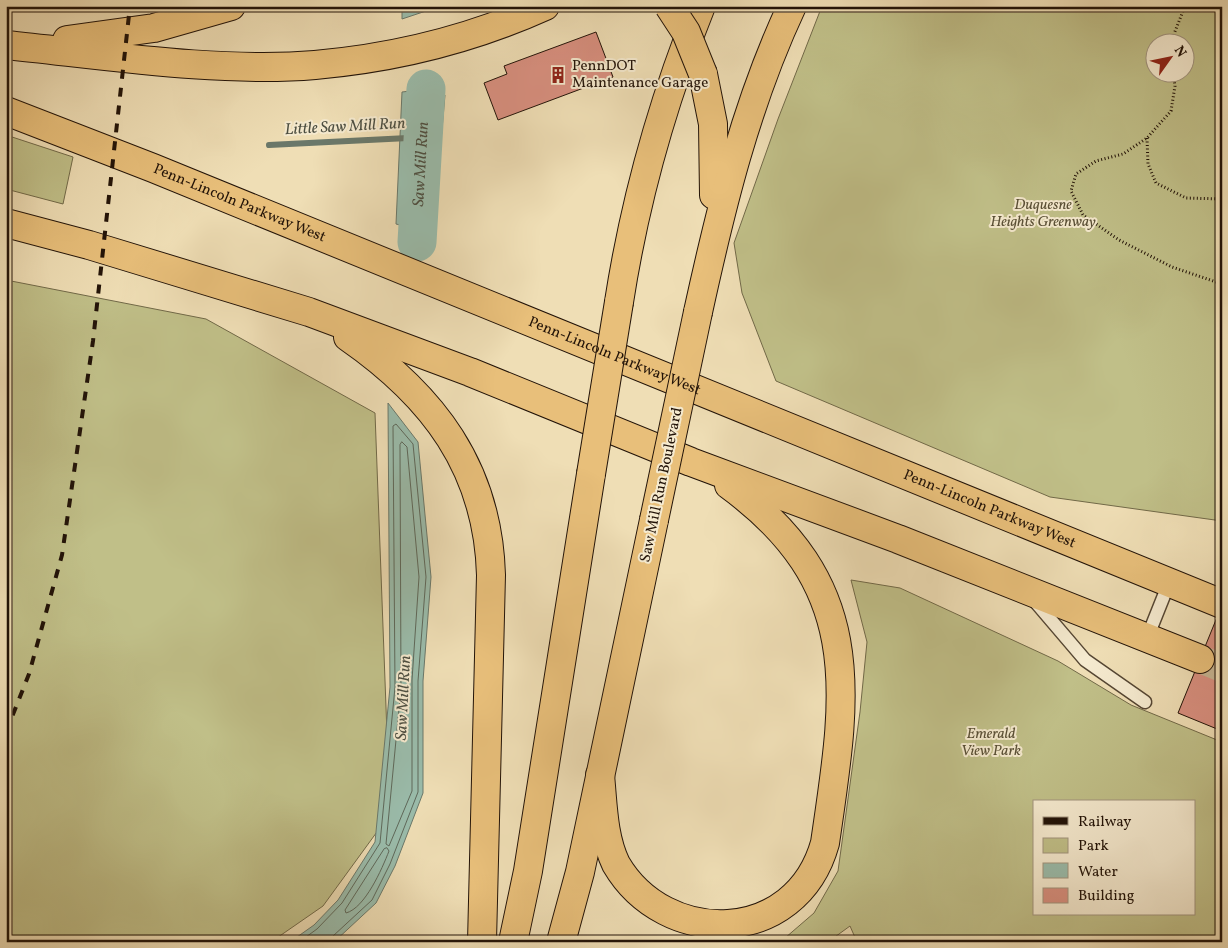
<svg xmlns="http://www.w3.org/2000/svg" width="1228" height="948" viewBox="0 0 1228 948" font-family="Vollkorn,serif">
	<rect width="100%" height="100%" fill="#efdeb5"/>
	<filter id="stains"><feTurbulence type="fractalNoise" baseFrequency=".004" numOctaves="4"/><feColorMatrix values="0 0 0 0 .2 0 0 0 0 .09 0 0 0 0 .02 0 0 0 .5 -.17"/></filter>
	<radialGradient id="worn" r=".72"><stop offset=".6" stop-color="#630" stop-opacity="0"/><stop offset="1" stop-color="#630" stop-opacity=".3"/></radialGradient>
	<g fill="#c0bf88" stroke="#716948" fill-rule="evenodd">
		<path d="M822,6H1222V521L1050,497L776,381L742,293L734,243L778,119ZM1156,42H1186V72H1156Z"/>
		<path d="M6,135L73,157L63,204L6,189Z"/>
		<path d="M6,280L206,319L375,413L390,814L323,906L271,942H6Z"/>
		<path d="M851,580L900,588L1058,661L1131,705L1222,742V942H857L850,926L828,942H774L785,938L814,913L838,871L860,712L867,642ZM1034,802H1194V914H1034Z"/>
	</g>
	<g fill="#9abcab" stroke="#6a786a">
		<path d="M402,6H441L402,19Z"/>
		<path d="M426,89L445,95L433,233L396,224L402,92Z"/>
		<path d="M388,403L418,442L431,577L423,681V793L395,866L376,903L334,942H290L314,925L338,900L375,842L390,687Z"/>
	</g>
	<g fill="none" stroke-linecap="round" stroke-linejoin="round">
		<g stroke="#5e685a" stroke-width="1">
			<path d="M426,94L440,100L429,224L426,227L403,221L401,218L407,98Z"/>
			<path d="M425,100L433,105L423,216L421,219L408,214L413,103Z"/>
			<path d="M423,108L425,110L423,144L420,148L418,146L420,110Z"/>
			<path d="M402,442L407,447L419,577L412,680V791L389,846L386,844L401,688L400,445Z"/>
			<path d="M387,848L389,851C382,869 365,908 346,913L345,910L384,849Z"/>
			<path d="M299,942L317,929L342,903L380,843L395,687L393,426L396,424L413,444L426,577L418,681V792L390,864L372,900L333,936L331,942"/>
		</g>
		<path stroke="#6a786a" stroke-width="6" d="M269,145L408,138"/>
		<path stroke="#9abcab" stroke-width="39" id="s1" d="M417,242L426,89"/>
	</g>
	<g fill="#d88f7f" stroke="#221308">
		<path d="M596,32L613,77L498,120L484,83L507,74L504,66Z"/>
		<path d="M1222,605V731L1178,713Z"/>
	</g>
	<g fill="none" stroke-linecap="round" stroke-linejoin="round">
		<path stroke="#c6b592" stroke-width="28" stroke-dasharray="28 14" stroke-linecap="butt" d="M1200,659L1222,668"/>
		<g stroke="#554633" stroke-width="15">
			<g id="service">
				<path d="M1033,599L1085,660L1145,702"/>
				<path d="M1147,638L1169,583"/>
			</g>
		</g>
		<g stroke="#221308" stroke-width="30">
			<g id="trunk">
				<path d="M67,40L154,28L231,6"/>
				<path d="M6,45C104,55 218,73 315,65C395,58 472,39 545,6"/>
				<path d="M703,74L713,124L714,195"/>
				<path d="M619,302C635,199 662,103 701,6"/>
				<path d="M698,312C721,207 746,104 792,6"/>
				<path d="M513,942L528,871L591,474"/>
				<path d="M561,942L580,872L654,520"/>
			</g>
		</g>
		<g stroke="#221308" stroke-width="30">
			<g id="motorway">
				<path id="s2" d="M6,111L153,168L1222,604"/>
				<path d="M6,223L89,245L309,312L470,372L691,462L898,539L1200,659"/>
				<path d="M348,337C433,396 488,468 491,575L482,942"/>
				<path d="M600,775C603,805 603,837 616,864C665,948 796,947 825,843C847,693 867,586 729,485"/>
			</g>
		</g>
		<g stroke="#221308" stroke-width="3" stroke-dasharray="1 2.5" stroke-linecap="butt">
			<path d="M1173,42L1174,34L1185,6"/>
			<path d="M1173,72L1175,86L1171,111L1147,138L1123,154L1096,161L1076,174L1071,191L1083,215L1119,240L1172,267L1222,284"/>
			<path d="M1147,138L1148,164L1156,183L1186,198L1222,199"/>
		</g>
		<use href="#service" stroke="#f5eacf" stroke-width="12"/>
		<use href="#trunk" stroke="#e8bf7a" stroke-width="28"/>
		<use href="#motorway" stroke="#e8bf7a" stroke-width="28"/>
		<path stroke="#221308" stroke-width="4" stroke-dasharray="9 9" stroke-linecap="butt" d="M6,732L29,674L62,555L93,341L130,6"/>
		<g stroke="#221308" stroke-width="30" stroke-linecap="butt">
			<g id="trunk-bridge">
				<path d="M669,6L686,32L703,74"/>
				<path d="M591,474L619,302"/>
				<path d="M654,520L698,312"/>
			</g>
		</g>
		<use href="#trunk-bridge" stroke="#e8bf7a" stroke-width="28"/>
	</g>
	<defs>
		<g id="building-bare" transform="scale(1.35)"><path d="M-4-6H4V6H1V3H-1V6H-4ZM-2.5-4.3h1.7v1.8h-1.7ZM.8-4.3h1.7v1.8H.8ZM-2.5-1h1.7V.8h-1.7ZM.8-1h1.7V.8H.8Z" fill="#8f2418" stroke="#f5eacf" stroke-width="2.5" paint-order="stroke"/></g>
	</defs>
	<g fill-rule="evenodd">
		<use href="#building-bare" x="558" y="75"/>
	</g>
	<g text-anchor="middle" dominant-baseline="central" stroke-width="4" stroke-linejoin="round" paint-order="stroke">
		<g font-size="15" fill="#221308" stroke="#f5eacf" text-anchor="start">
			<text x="572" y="66">PennDOT<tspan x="572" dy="17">Maintenance Garage</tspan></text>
		</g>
		<g font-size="15" fill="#221308" stroke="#f5eacf">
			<text stroke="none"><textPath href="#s2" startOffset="251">Penn-Lincoln Parkway West</textPath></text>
			<text stroke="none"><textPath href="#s2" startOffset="656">Penn-Lincoln Parkway West</textPath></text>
			<text transform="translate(662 485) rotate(-78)">Saw Mill Run Boulevard</text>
			<text stroke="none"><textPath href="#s2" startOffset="1061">Penn-Lincoln Parkway West</textPath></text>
		</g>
		<g font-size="15" font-style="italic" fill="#594f35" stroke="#f5eacf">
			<text x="1043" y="205">Duquesne<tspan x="1043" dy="17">Heights Greenway</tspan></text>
			<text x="991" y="734">Emerald<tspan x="991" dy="17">View Park</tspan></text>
		</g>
		<g font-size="16" font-style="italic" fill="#4c4e41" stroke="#f5eacf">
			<text transform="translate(345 127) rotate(-3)">Little Saw Mill Run</text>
			<text stroke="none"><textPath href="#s1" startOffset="78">Saw Mill Run</textPath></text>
			<text transform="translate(404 698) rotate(-87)">Saw Mill Run</text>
		</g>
	</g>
	<rect width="1228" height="948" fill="none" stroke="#efdeb5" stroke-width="25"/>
	<rect x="8" y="8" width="1213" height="933" fill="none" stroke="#221308" stroke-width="2.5"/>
	<rect x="12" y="12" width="1203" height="923" fill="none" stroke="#221308"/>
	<rect x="1033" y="800" width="162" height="115" fill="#f5eacf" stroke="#a1947f"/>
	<rect x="1043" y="817" width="25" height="8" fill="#221308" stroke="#a1947f"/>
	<text x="1078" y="826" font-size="15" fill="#221308">Railway</text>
	<rect x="1043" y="838" width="25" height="15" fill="#c0bf88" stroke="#a1947f"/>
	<text x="1078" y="850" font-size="15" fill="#221308">Park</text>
	<rect x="1043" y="863" width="25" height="15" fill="#9abcab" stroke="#a1947f"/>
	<text x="1078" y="876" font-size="15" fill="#221308">Water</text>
	<rect x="1043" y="888" width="25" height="15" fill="#d88f7f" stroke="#a1947f"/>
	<text x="1078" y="900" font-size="15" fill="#221308">Building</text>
	<g transform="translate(1170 58) rotate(57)"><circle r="24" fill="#f5eacf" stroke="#a1947f"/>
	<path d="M0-4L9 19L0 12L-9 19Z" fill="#8f2418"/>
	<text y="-8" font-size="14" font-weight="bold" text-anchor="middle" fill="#221308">N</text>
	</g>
	<rect width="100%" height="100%" filter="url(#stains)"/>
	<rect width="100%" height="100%" fill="url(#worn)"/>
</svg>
